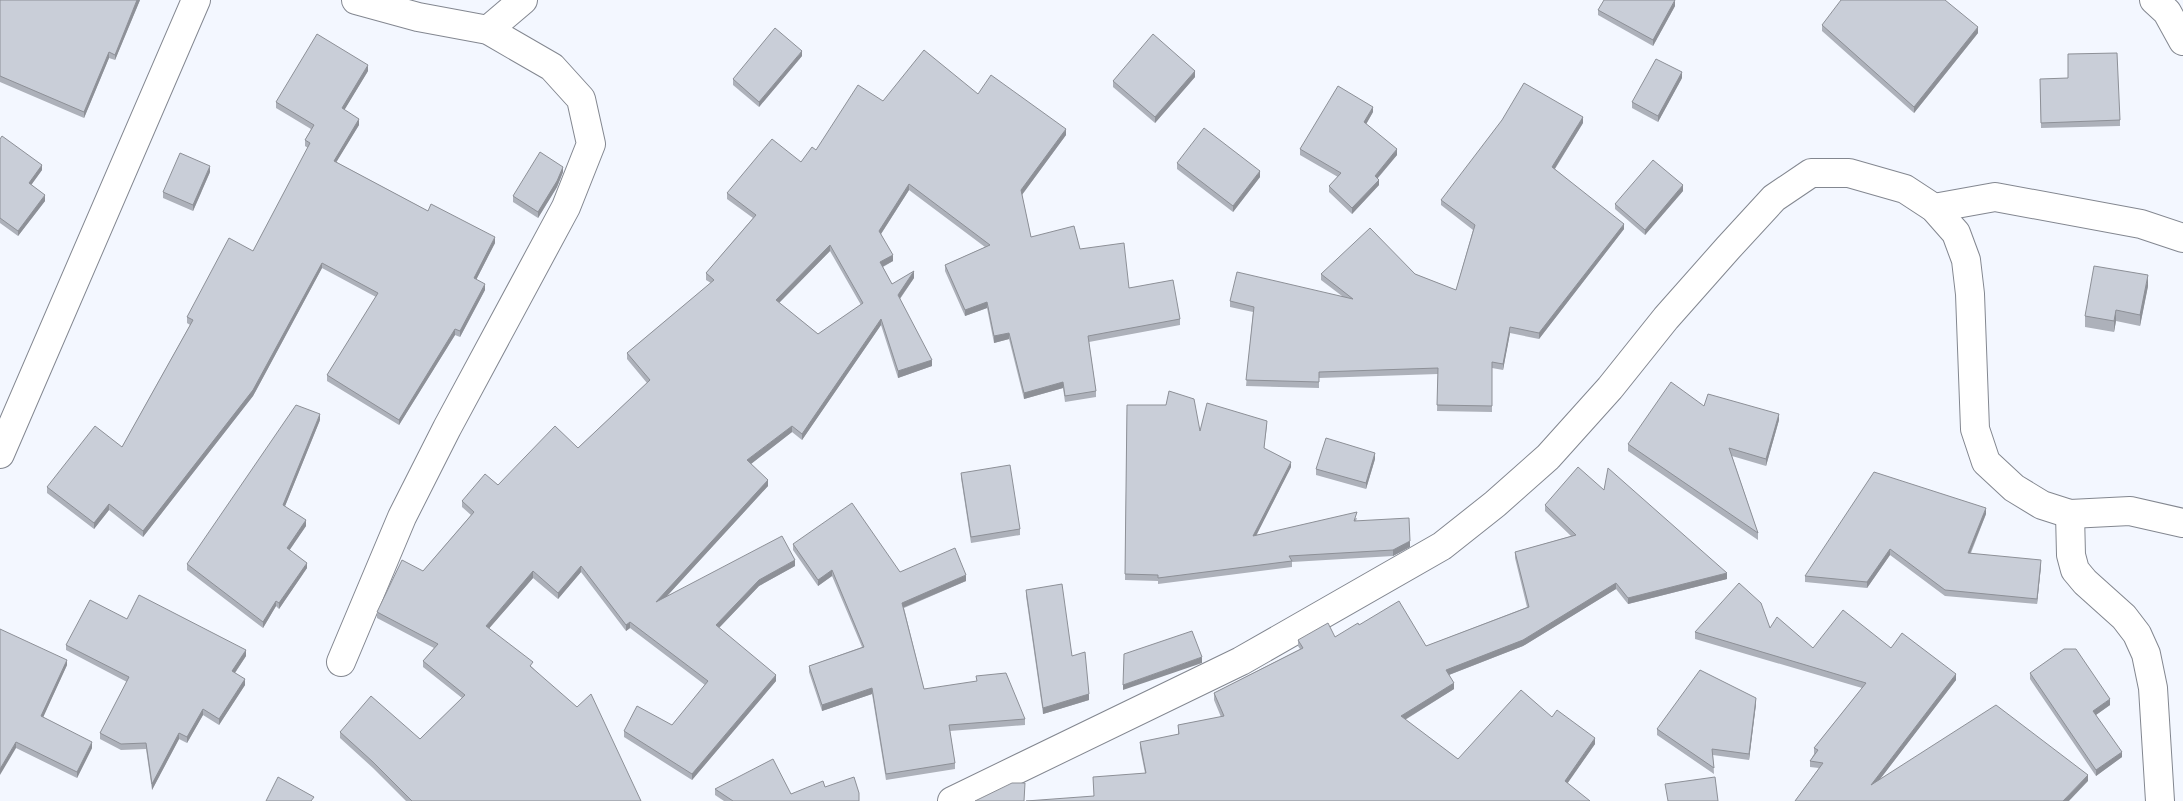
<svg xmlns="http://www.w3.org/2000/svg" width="2183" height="801" viewBox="0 0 2183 801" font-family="'DejaVu Sans',sans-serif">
	<rect width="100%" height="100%" fill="#f3f7ff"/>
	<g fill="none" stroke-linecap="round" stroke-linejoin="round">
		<g stroke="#838790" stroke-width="30">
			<g id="minor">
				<path d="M2154,0L2167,12L2183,41"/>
				<path d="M488,30L523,0"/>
				<path d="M1934,208L1995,197L2141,224L2183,238"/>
				<path d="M0,454L196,0"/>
				<path d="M2070,514L2071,555L2075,570L2085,582L2124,617L2137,634L2146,654L2153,688L2160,801"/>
				<path d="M341,662L402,517L447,428L566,207L591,144L581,99L552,67L488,30L418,17L356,0"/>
				<path d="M952,801L1241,661L1442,546L1495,504L1548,457L1610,388L1666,318L1728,248L1774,198L1811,173H1849L1905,189L1934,208L1956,233L1966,260L1970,294L1975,429L1986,462L2014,488L2042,505L2070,514L2130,511L2183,523"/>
			</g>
		</g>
		<use href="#minor" stroke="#fff" stroke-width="28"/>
	</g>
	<g fill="#adb1ba" fill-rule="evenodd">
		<path d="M0,0H140L115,60L109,58L84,118L0,82Z"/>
		<path d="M1675,6L1653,46L1598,15V10Z"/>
		<path d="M1822,25L1978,33L1914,113L1822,31Z"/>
		<path d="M802,56L759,107L733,85V79Z"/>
		<path d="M368,71L344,110L359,125L336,162L428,211L495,243L476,280L485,290L460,337L455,335L399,425L327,381V375L376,297L322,268L253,396L143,537L109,510L94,529L47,493V487L122,447L190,325L187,323V317L253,251L308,148L305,146V140L311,129L276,108V102Z"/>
		<path d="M1195,77L1155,123L1113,87V81Z"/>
		<path d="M1682,78L1658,122L1632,108V102Z"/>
		<path d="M2040,79L2120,120V126L2041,128Z"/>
		<path d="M978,94L1066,135L1022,195L1031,237L1080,249L1129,288L1180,319V325L1089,342L1096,391V397L1065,402L1063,388L1024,399L1009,339L994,343L987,308L965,316L945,271V265L985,247L909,190L881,234L893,261L883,267L892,284L914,278L900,299L932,366L898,378L881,325L802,440L792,432L751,464L768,486L667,596L795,566L759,586L719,628L776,681L692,780L624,737V731L672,725L705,685L630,628L626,631L581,572L558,599L533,578L489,628L533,668L641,801H406L373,768L340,738V732L420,739L462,698L423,667V661L434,648L377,618V612L423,571L471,515L462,507V501L498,485L578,448L647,383L627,359V353L711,283L706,280V273L753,218L727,199V193L801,162L883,101ZM830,251L861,305L818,334L779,303Z"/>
		<path d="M1373,112L1366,124L1397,155L1378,178L1379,185L1352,214L1329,192V186L1338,177L1300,155V149Z"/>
		<path d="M1583,123L1555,169L1624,229L1539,339L1510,333L1503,370L1492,368V412L1437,411L1438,374L1319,378V388L1246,386L1253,312L1230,307V301L1342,296L1321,280V274H1415L1456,290L1473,230L1441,205V200Z"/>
		<path d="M0,139L42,170L31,185L45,201L18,236L0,223Z"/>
		<path d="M1177,163L1260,177L1233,212L1177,169Z"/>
		<path d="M210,172L193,211L163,198V192Z"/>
		<path d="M563,172L557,187L538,218L513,202V196Z"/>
		<path d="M1683,191L1645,235L1615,209V204Z"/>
		<path d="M2148,286L2140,326L2116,321L2114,332L2085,327V316Z"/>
		<path d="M1127,405L1200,431L1267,426L1264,448L1291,467L1256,535L1357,518L1356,521L1410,547L1393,556L1292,562V567L1158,584V581L1125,580Z"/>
		<path d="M1704,406L1779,420L1766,466L1732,456L1758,533V540L1628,451V444Z"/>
		<path d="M320,420L285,506L306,526L289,550L307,568L279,609L276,606L263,628L187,570V564Z"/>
		<path d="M1375,459L1366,489L1316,475V469Z"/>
		<path d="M961,473L1020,529V535L971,543L961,478Z"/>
		<path d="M1604,490L1727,579L1628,604L1616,589L1523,646L1449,675L1454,689L1405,720L1458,759L1552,717L1595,744L1567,783L1093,796L1145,773L1140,748V742L1178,735V725L1221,717L1214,700V693L1300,649L1298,646V640L1335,637L1359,625L1426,646L1527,607L1515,558V552L1571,536L1545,511V505Z"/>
		<path d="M1986,514L1971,553L2041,566L2037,604L1945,596L1890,555L1867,588L1805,582V576Z"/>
		<path d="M793,544L900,572L966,581L904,608L924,689L1025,719V725L950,731L955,763V769L886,780L872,694L822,711L809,672V666L862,647L832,576L818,586L793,550Z"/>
		<path d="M1026,590L1072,656L1089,700L1043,714L1026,596Z"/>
		<path d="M127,619L246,656L235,673L245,685L219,725L203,715L187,743L179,739L152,790L146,749L121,750L100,739V733L127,682L66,650V645Z"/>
		<path d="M1770,628L1813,648H1891L1956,680L1880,779L2088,781L1795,801L1819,768L1810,767V761L1814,754V748L1862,688L1695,639V632Z"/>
		<path d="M0,629L67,665L43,717L92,748L77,778L16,748Z"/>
		<path d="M2030,673L2110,705L2096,715L2122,757L2096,776L2030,679Z"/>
		<path d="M1756,704L1749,760L1713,755L1714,774L1657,735V729Z"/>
		<path d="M825,787L859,801H724L715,795V789L791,794Z"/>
	</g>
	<g fill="#8d9097">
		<path d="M137,0H140L115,60V55Z"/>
		<path d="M1675,0V6L1653,46V40Z"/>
		<path d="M1978,27V33L1914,113V107Z"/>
		<path d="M802,51V56L759,107V102Z"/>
		<path d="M109,52V58L84,118V112Z"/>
		<path d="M368,65V71L342,114V108Z"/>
		<path d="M1195,71V77L1155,123V117Z"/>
		<path d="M1682,72V78L1658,122V116Z"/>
		<path d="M1373,107V112L1364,128V122Z"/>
		<path d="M1583,117V123L1552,173V167Z"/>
		<path d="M359,119V125L334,166V161Z"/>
		<path d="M1066,129V135L1021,196V190Z"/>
		<path d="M1397,149V155L1375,181V176Z"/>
		<path d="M42,165V170L29,188V183Z"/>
		<path d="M210,166V172L193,211V205Z"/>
		<path d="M563,167V172L557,187L538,218V212Z"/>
		<path d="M1260,171V177L1233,212V206Z"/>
		<path d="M1379,180V185L1352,214V208Z"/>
		<path d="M909,184V190L879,237V231Z"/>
		<path d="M1683,185V191L1645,235V230Z"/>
		<path d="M45,195V201L18,236V231Z"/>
		<path d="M1624,224V229L1539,339V333Z"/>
		<path d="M495,237V243L474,284V278Z"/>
		<path d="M830,245V251L776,306V300Z"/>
		<path d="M893,255V261L880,268V262Z"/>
		<path d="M322,263V268L253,396L143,537V531Z"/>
		<path d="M914,271V278L898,301V295Z"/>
		<path d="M2148,275V286L2140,326V315Z"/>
		<path d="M485,284V290L460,337V331Z"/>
		<path d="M987,302V308L965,316V310Z"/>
		<path d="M2116,310V321L2114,332V321Z"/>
		<path d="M881,319V325L802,440V434Z"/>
		<path d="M1510,327V333L1503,370V364Z"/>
		<path d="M455,329V335L399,425V420Z"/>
		<path d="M1009,333V339L994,343V336Z"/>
		<path d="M932,360V366L898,378V371Z"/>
		<path d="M1063,382V388L1024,399V393Z"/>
		<path d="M320,414V420L283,511V505Z"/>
		<path d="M1779,414V420L1766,466V459Z"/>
		<path d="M792,426V432L747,467V460Z"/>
		<path d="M1375,453V459L1366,489V483Z"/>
		<path d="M1291,462V467L1253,542V536Z"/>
		<path d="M768,480V486L656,608V602Z"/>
		<path d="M109,504V510L94,529V523Z"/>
		<path d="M1986,508V514L1968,558V553Z"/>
		<path d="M306,520V526L287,554V548Z"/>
		<path d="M1410,541V547L1393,556V550Z"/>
		<path d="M1890,549V555L1867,588V582Z"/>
		<path d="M795,560V566L759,586L716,631V625L759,580Z"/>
		<path d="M2041,560V566L2037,604V599Z"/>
		<path d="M307,563V568L279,609V603Z"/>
		<path d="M581,566V572L558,599V593Z"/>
		<path d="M832,570V576L818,586V580Z"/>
		<path d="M533,571V578L486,632V626Z"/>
		<path d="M1727,573V579L1628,604V598Z"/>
		<path d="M966,575V581L902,608V603Z"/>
		<path d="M1616,583V589L1523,646L1446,676V670Z"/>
		<path d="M276,601V606L263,628V622Z"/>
		<path d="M630,622V628L626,631V625Z"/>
		<path d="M246,650V656L232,677V671Z"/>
		<path d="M1202,657V663L1123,690V685Z"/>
		<path d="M67,660V665L41,722V716Z"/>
		<path d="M1956,674V680L1871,791V785Z"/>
		<path d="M776,675V681L692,780V774Z"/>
		<path d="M245,679V685L219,725V719Z"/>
		<path d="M1454,683V689L1401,722V716Z"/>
		<path d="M872,688V694L822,711V705Z"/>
		<path d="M1089,694V700L1043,714V708Z"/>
		<path d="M1756,698V704L1749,760V754Z"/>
		<path d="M2110,699V705L2093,717V711Z"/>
		<path d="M203,709V715L187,743V737Z"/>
		<path d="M179,733V739L152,790V784Z"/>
		<path d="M1595,738V744L1565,787V781Z"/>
		<path d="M16,742V748L0,775V769Z"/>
		<path d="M92,742V748L77,778V772Z"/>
		<path d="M2122,752V757L2096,776V770Z"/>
		<path d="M2088,775V781L2069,801H2063Z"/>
	</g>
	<g fill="#c9ced8" stroke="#8d9097" fill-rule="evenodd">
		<path d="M0,0H137L115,55L109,52L84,112L0,76Z"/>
		<path d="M1604,0H1675L1653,40L1598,10Z"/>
		<path d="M1841,0H1945L1978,27L1914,107L1822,25Z"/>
		<path d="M775,28L802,51L759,102L733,79Z"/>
		<path d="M317,34L368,65L342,108L359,119L334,161L428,211L431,204L495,237L474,278L485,284L460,331L455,329L399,420L327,375L378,293L322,263L253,390L143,531L109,504L94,523L47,487L95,426L122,447L193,320L187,317L229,238L253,251L310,143L305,140L314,125L276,102Z"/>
		<path d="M1153,34L1195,71L1155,117L1113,81Z"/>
		<path d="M924,50L978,94L991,75L1066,129L1021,190L1031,237L1074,226L1080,249L1124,243L1129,288L1173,280L1180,319L1088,336L1096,391L1065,396L1063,382L1024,393L1009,333L994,336L987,302L965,310L945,265L990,245L909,184L879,231L893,255L880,262L892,284L914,271L898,295L932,360L898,371L881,319L802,434L792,426L747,460L768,480L656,602L782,536L795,560L759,580L716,625L776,675L692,774L624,731L637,706L672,725L708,681L630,622L626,625L581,566L558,593L533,571L486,626L533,662L530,666L577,707L591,694L641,801H412L373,762L340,732L371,696L420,739L465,695L423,661L438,644L377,612L402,560L423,571L474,512L462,501L485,474L498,485L555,426L578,448L650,380L627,353L714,280L706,273L756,215L727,193L772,139L801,162L812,147L816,150L858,85L883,101ZM830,245L863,303L818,334L776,300Z"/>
		<path d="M2117,53L2120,120L2041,123L2040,79L2068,78V54Z"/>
		<path d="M1656,59L1682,72L1658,116L1632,102Z"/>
		<path d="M1524,83L1583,117L1552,167L1624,224L1539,333L1510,327L1503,364L1492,362V406L1437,405L1438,368L1319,372V382L1246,380L1254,307L1230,301L1237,272L1353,299L1321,274L1370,228L1415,274L1456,290L1475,225L1441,200L1502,120Z"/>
		<path d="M1338,86L1373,107L1364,122L1397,149L1375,176L1379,180L1352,208L1329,186L1341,173L1300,149Z"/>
		<path d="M1204,128L1260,171L1233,206L1177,163Z"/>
		<path d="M2,136L42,165L29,183L45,195L18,231L0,218V139Z"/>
		<path d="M540,152L563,167L557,181L538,212L513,196Z"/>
		<path d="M180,153L210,166L193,205L163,192Z"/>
		<path d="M1653,160L1683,185L1645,230L1615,204Z"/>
		<path d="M2094,266L2148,275L2140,315L2116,310L2114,321L2085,316Z"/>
		<path d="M1671,382L1704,406L1708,394L1779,414L1766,459L1729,448L1758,533L1628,444Z"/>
		<path d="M1169,391L1194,399L1200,431L1207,403L1267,421L1264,448L1291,462L1253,536L1357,512L1354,521L1409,518L1410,541L1393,550L1289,556L1292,561L1158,578V575L1125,574L1127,405H1166Z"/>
		<path d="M296,405L320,414L283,505L306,520L287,548L307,563L279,603L276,601L263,622L187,564Z"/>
		<path d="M1326,438L1375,453L1366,483L1316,469Z"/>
		<path d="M1010,465L1020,529L971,537L961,473Z"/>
		<path d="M1578,467L1604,490L1608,468L1727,573L1628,598L1616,583L1523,640L1446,670L1454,683L1401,716L1458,759L1521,690L1552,717L1557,710L1595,738L1565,781L1590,801H1026L1094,796L1093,777L1146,773L1140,742L1179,734L1178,725L1224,716L1214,693L1303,648L1298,640L1328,623L1335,637L1358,623L1359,625L1399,601L1426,646L1529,607L1515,552L1576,535L1545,505Z"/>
		<path d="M1874,472L1986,508L1968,553L2041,560L2037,599L1945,590L1890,549L1867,582L1805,576Z"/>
		<path d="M852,503L900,572L955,548L966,575L902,603L924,689L977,681L976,676L1006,673L1025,719L949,725L955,763L886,774L872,688L822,705L809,666L864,647L832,570L818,580L793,544Z"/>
		<path d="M1739,583L1761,603L1770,628L1777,617L1813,648L1843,610L1891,648L1902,633L1956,674L1871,785L1996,705L2088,775L2063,801H1795L1823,763L1810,761L1818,750L1814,748L1866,683L1695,632Z"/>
		<path d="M1062,584L1072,656L1085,652L1089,694L1043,708L1026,590Z"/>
		<path d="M139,595L246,650L232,671L245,679L219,719L203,709L187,737L179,733L152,784L146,743L121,744L100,733L129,677L66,645L90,600L127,619Z"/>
		<path d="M0,629L67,660L41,716L92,742L77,772L16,742L0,769Z"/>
		<path d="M1192,631L1202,657L1123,685L1124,654Z"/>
		<path d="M2064,649H2076L2110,699L2093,711L2122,752L2096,770L2030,673Z"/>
		<path d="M1700,670L1756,698L1749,754L1712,749L1714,768L1657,729Z"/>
		<path d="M773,759L791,794L823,781L825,787L854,777L859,793V801H733L715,789Z"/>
		<path d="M278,777L314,797L311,801H266Z"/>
		<path d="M1715,777L1718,801H1668L1665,784Z"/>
		<path d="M1012,783H1025L1024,801H975Z"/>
	</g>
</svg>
